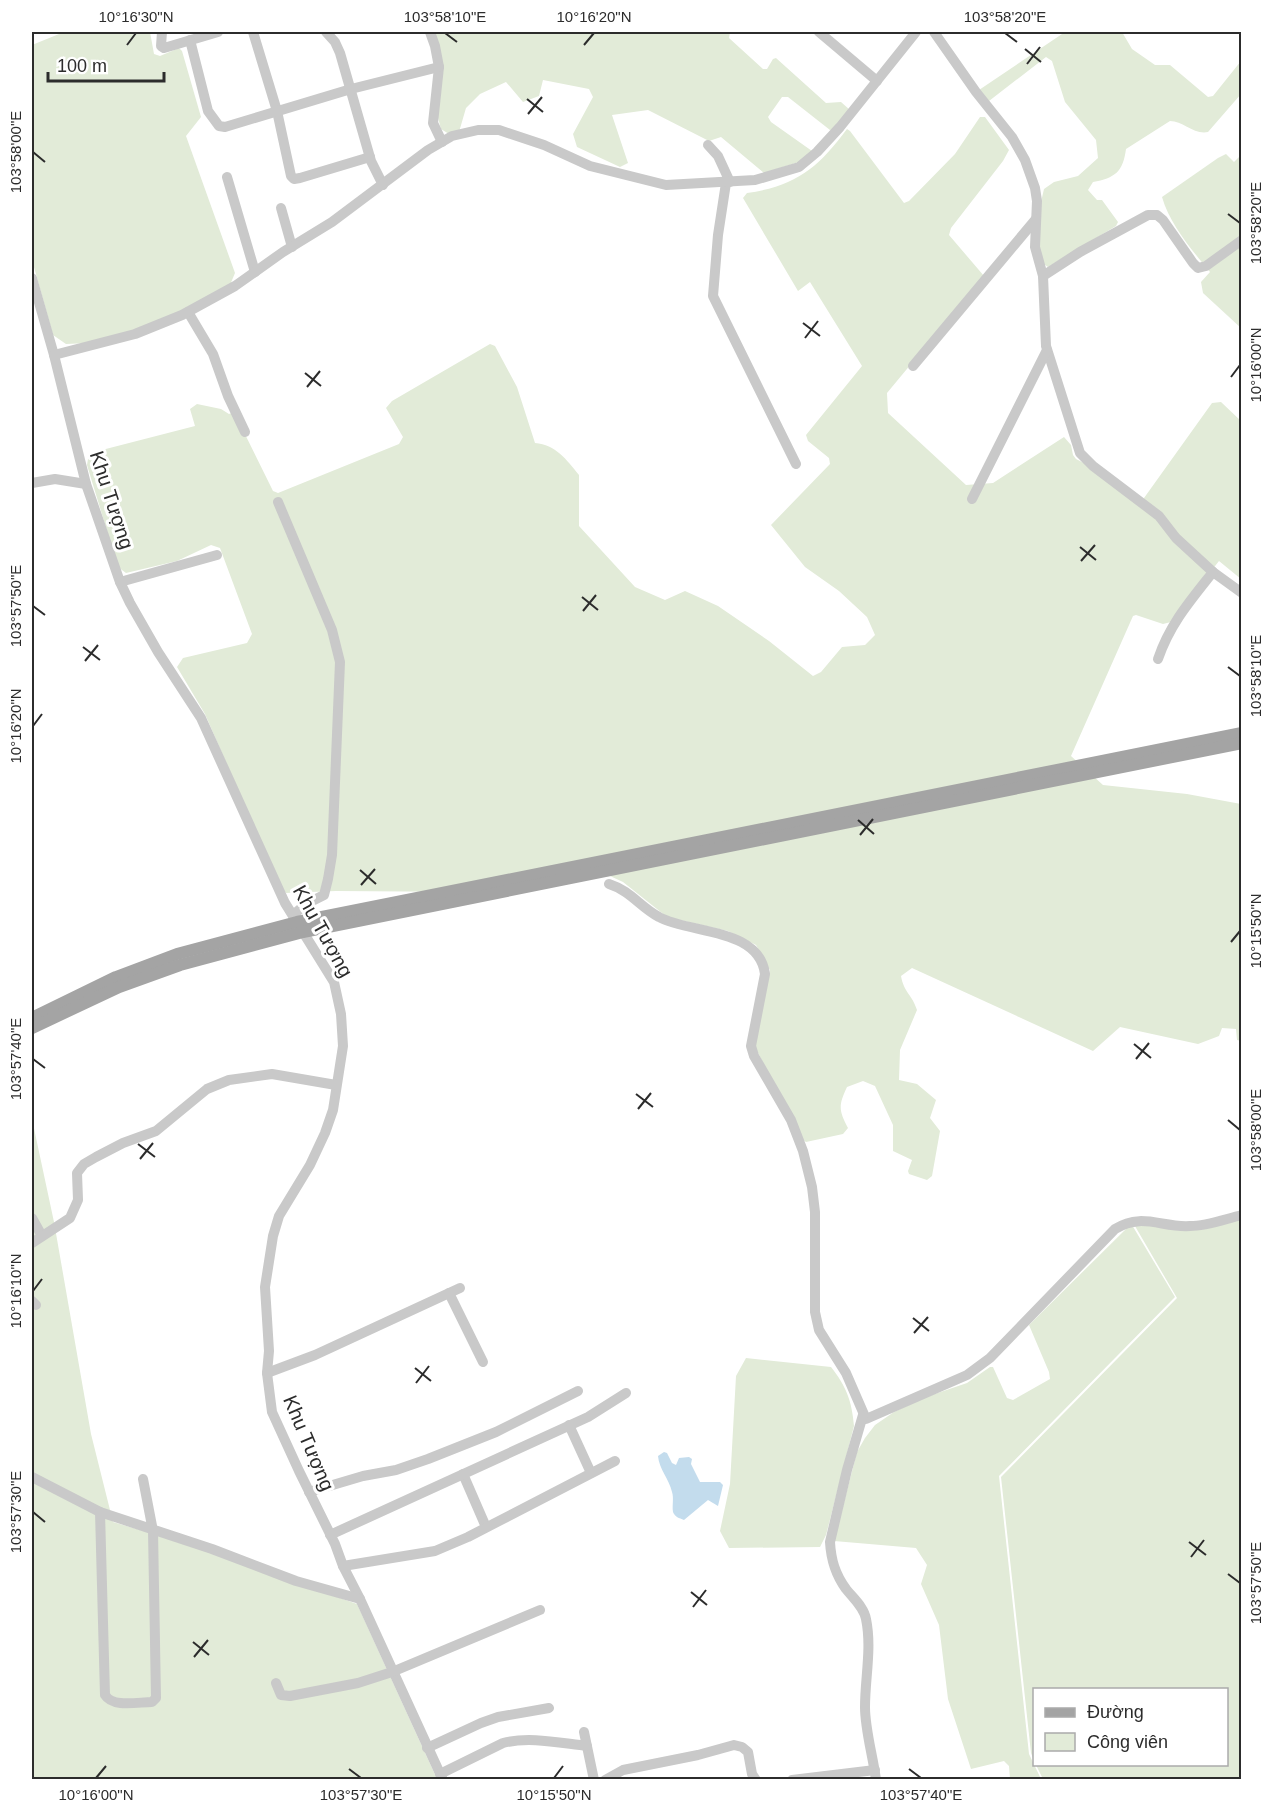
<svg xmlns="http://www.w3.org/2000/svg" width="1273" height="1811" viewBox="0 0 1273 1811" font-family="Helvetica,sans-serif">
	<rect width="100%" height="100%" fill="#fff"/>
	<g fill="#e2ebd8">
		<path d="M64,32H150L154,54L160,56L179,48L182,51L201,117L186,136L235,273L230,285L188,309L136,330L89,343L66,344L53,335L32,260V45Z"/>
		<path d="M434,32H480L481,34H488L493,32H730L729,38L763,69H767L773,59L776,58L826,103L841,102L850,110L835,129L830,130L788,97H782L768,117L771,122L812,151L802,161L764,173L721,137L709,141L648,110L612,115L628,163L620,167L577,147L573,134L593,97L589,89L543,80L539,96L523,102L506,82L480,94L466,108L459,132L449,134L441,129L437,114Z"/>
		<path d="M1065,32H1122L1132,49L1155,65H1170L1208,97L1213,96L1241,61V94L1208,132C1194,135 1183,121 1170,121L1126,149C1123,172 1115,178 1093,182L1088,190L1097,200H1102L1118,222L1116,226L1048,267L1041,262C1037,239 1038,211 1044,189L1054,182L1078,176L1098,158L1096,140L1065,102L1052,61L1046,57L989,101L979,90Z"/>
		<path d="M980,117H985L1009,150L1003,161L951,228L949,235L984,276L887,393L888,413L966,485L993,483L1064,437L1071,445L1073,455L1076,459L1088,465L1139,505L1212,403L1221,402L1241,421V579L1219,561L1171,622L1163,624L1136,615L1133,616L1071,756L1103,785L1187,794L1241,804V1041L1237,1040L1236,1029L1222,1028L1219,1036L1198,1044L1120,1027L1093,1051L912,968L901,976C904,993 912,994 917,1010L900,1050L899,1080L917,1084L936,1100L930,1118L940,1131L932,1176L927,1180L909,1174L908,1171L912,1160L893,1151V1125L875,1086L863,1081L847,1087C838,1106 839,1111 848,1128L843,1134L806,1142L802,1139L754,1045L770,970L756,945L728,931L667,917L623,882L610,876L476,892L336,891L286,893L279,884L205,714L177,667L183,658L247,643L252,634L220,548L211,545L177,561L126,573L118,567L87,465L88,459L98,451L195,426L190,409L197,404L221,409L229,414L234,412L273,491L278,493L399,444L403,437L386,408L392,401L490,344L495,346L517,387L535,443C556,445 566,459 579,475V526L635,587L665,600L685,591L718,606L769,641L813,676L821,672L842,647L865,645L875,635L867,617L839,591L805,567L771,525L830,464L829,458L808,441L806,435L862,366L810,282L798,291L743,198L747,193C796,186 818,168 847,129L850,131L904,203L909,201L955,154Z"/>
		<path d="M1226,154L1234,162L1241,155V328L1203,293L1201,282L1210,272C1192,250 1170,225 1162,197L1218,158Z"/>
		<path d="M32,1119L54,1222L91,1434L113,1522L184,1543L357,1604L437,1779H32Z"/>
		<path d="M1241,1215V1779H1043L1036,1765L1226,1764V1690H1034V1761L1031,1753L1001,1477L1177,1298L1132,1221L1203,1225Z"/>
		<path d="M1132,1225L1175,1297L999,1476L1029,1754L1041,1779H1010L1009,1766L1004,1761L971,1769L948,1699L939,1625L921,1584L927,1565L916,1548L834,1541L857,1452L865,1438L875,1425L894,1412L923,1398L967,1383L990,1367H993L1007,1398L1013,1400L1050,1379L1049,1372L1029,1325L1128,1227Z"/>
		<path d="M746,1358L831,1367C846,1386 852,1401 854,1426L826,1535L820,1547L729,1548L720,1531L730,1484L736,1376Z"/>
	</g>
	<path fill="#c3dced" d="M664,1452L667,1453L672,1463L676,1465L679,1458L689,1457L692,1459L691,1464L700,1482H720L723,1485L718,1506L708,1500L684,1520C679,1518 675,1517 673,1512C672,1505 674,1498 672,1492C669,1479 659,1469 658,1456Z"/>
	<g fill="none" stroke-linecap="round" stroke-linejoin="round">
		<g stroke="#c9c9c9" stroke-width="10">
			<path d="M162,32L161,46L164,48L218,32"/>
			<path d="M253,32L277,111L291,176L294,179L300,178L370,157"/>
			<path d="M326,32L335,42L340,53L371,161L383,185"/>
			<path d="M430,32L435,46L439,67L433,123L442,142"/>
			<path d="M819,32L877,81"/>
			<path d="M934,32L976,92L1012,137L1025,160L1035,188L1037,201L1035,247L1043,276L1046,346L1080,453L1093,466L1159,516L1176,538L1213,572L1242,593"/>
			<path d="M190,40L208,111L219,126L225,127L351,89L439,67"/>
			<path d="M708,145L718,156L730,182"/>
			<path d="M227,177L255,272"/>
			<path d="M726,183L718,235L713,296L796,464"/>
			<path d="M281,208L292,247"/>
			<path d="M1043,276L1080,252L1148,215H1157L1163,220L1193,263L1198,268L1206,266L1242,240"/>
			<path d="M32,278L54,355L86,484L120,582L130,603L158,652L201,718L285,903L334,982L341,1014L343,1046L333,1110L325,1133L310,1165L279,1216L273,1236L265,1287L269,1351L267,1373L272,1412L299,1471L335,1544L343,1566L360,1599L443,1780"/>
			<path d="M188,312L213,354L228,396L245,432"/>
			<path d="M54,355L135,334L182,315L235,286L283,252L332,222L428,150L452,136L478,130H499L544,145L590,166L666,185L755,180L799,167L817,152L840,127L916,32"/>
			<path d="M913,366L1036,219"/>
			<path d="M32,483L55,479L86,484"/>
			<path d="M972,499L1047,350"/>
			<path d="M278,502L332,630L340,662L332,855L328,879L324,895L306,904L293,915"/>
			<path d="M120,582L217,555"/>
			<path d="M1158,659C1170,624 1190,601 1213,572"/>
			<path d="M609,884C631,891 640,907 659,917C689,934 759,927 765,974L751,1046L754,1056L791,1120L803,1151L812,1187L815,1212V1312L819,1330L846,1373L866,1419L967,1375L990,1358L1115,1229C1142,1212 1162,1228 1190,1226C1207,1226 1225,1219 1242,1215"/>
			<path d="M32,1218L42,1236"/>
			<path d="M32,1243L70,1218L78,1200L77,1173L84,1164L96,1157L123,1143L156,1131L207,1089L229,1080L272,1074L336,1085"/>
			<path d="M449,1293L483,1362"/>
			<path d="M32,1301L36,1305"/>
			<path d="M267,1373L315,1355L460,1288"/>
			<path d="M863,1415L847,1470L830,1542C831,1560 835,1574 846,1589C853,1598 864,1607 866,1619C872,1648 865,1678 865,1707C865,1730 873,1756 876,1780"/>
			<path d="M569,1425L591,1473"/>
			<path d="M463,1474L486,1527"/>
			<path d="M32,1477L100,1512"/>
			<path d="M143,1479L153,1531L156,1698L152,1702C138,1702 113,1708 105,1695L100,1512L212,1549L296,1581L360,1599"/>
			<path d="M309,1492L363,1476L396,1470L428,1459L496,1432L578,1391"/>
			<path d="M330,1535L588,1417L626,1393"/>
			<path d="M343,1566L435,1551L468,1537L615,1461"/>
			<path d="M276,1683L281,1695L290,1696L358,1683L392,1672L540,1610"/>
			<path d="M584,1732L594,1780"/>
			<path d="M427,1748L481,1723L498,1717L549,1708"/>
			<path d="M440,1774L503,1743C529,1736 560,1743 587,1746"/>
			<path d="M605,1780L623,1770L698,1755L734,1745L742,1747L748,1752L752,1774L756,1780"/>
			<path d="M792,1780L875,1770"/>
		</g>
		<g stroke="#a4a4a4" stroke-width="12">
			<path d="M32,1018L116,977L177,954L297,922L1242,733"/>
			<path d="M32,1028L119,987L180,965L303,932L1242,743"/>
		</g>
	</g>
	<path fill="none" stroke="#2c2c2c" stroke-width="2" d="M445,33L457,42M1005,33L1017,42M127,45L136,33M584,45L594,33M1025,49L1041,62M1027,64L1040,47M527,99L543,112M528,114L542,97M33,152L45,162M1228,214L1240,223M803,323L820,336M805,338L818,321M305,373L321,386M1231,377L1240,365M307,387L320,371M1080,547L1096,560M1081,561L1095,545M582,597L598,610M33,606L45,615M583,611L596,595M83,647L100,660M85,661L98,645M1228,667L1240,676M33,726L42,714M858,820L874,834M860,835L873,819M360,870L376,884M361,885L375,869M1231,942L1240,931M1134,1044L1151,1058M33,1059L45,1068M1136,1059L1149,1043M636,1094L653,1107M638,1109L651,1093M1228,1120L1240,1130M138,1144L155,1157M140,1159L153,1143M33,1291L42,1279M913,1318L929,1331M914,1333L928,1317M415,1368L431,1381M416,1383L429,1366M33,1512L45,1522M1189,1542L1206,1555M1191,1557L1204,1540M1228,1574L1240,1583M691,1592L707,1605M693,1607L706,1590M193,1642L209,1655M194,1657L208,1640M349,1769L361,1778M909,1769L921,1778M96,1778L106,1766M554,1778L563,1766"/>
	<g text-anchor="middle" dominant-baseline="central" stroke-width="6" stroke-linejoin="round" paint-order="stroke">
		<g font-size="20" fill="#2c2c2c" stroke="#fff">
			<text transform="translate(112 500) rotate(72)">Khu Tượng</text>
			<text transform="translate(323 931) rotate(61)">Khu Tượng</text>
			<text transform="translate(309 1443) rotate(67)">Khu Tượng</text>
		</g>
	</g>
	<rect width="1273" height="1811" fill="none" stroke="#ffffff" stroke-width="66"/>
	<rect x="1033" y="1688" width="195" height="78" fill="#ffffff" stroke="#ababab" stroke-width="1.5"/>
	<rect x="1045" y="1708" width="30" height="9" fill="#a4a4a4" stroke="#ababab" stroke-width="1.5"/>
	<text x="1087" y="1718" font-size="18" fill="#2c2c2c">Đường</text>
	<rect x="1045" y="1733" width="30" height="18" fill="#e2ebd8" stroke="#ababab" stroke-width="1.5"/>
	<text x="1087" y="1748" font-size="18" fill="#2c2c2c">Công viên</text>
	<path d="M48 72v9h116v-9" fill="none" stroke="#2c2c2c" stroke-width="3"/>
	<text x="57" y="72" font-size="18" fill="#2c2c2c" stroke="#ffffff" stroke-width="4.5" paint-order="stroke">100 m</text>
	<rect x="33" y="33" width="1207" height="1745" fill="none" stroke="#2c2c2c" stroke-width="2"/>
	<g font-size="15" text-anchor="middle" fill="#2c2c2c">
		<text x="136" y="22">10°16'30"N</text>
		<text x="445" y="22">103°58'10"E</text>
		<text x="594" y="22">10°16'20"N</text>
		<text x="1005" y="22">103°58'20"E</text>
		<text transform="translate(16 152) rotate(-90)" y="5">103°58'00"E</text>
		<text transform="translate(1256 223) rotate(-90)" y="5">103°58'20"E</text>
		<text transform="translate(1256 365) rotate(-90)" y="5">10°16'00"N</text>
		<text transform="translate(16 606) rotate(-90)" y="5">103°57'50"E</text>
		<text transform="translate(1256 676) rotate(-90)" y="5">103°58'10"E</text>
		<text transform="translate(16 726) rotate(-90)" y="5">10°16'20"N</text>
		<text transform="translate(1256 931) rotate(-90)" y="5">10°15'50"N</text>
		<text transform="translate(16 1059) rotate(-90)" y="5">103°57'40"E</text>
		<text transform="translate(1256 1130) rotate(-90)" y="5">103°58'00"E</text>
		<text transform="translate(16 1291) rotate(-90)" y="5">10°16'10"N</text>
		<text transform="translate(16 1512) rotate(-90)" y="5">103°57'30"E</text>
		<text transform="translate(1256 1583) rotate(-90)" y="5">103°57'50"E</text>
		<text x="96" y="1800">10°16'00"N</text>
		<text x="361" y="1800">103°57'30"E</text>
		<text x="554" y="1800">10°15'50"N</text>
		<text x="921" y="1800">103°57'40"E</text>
	</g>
</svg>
